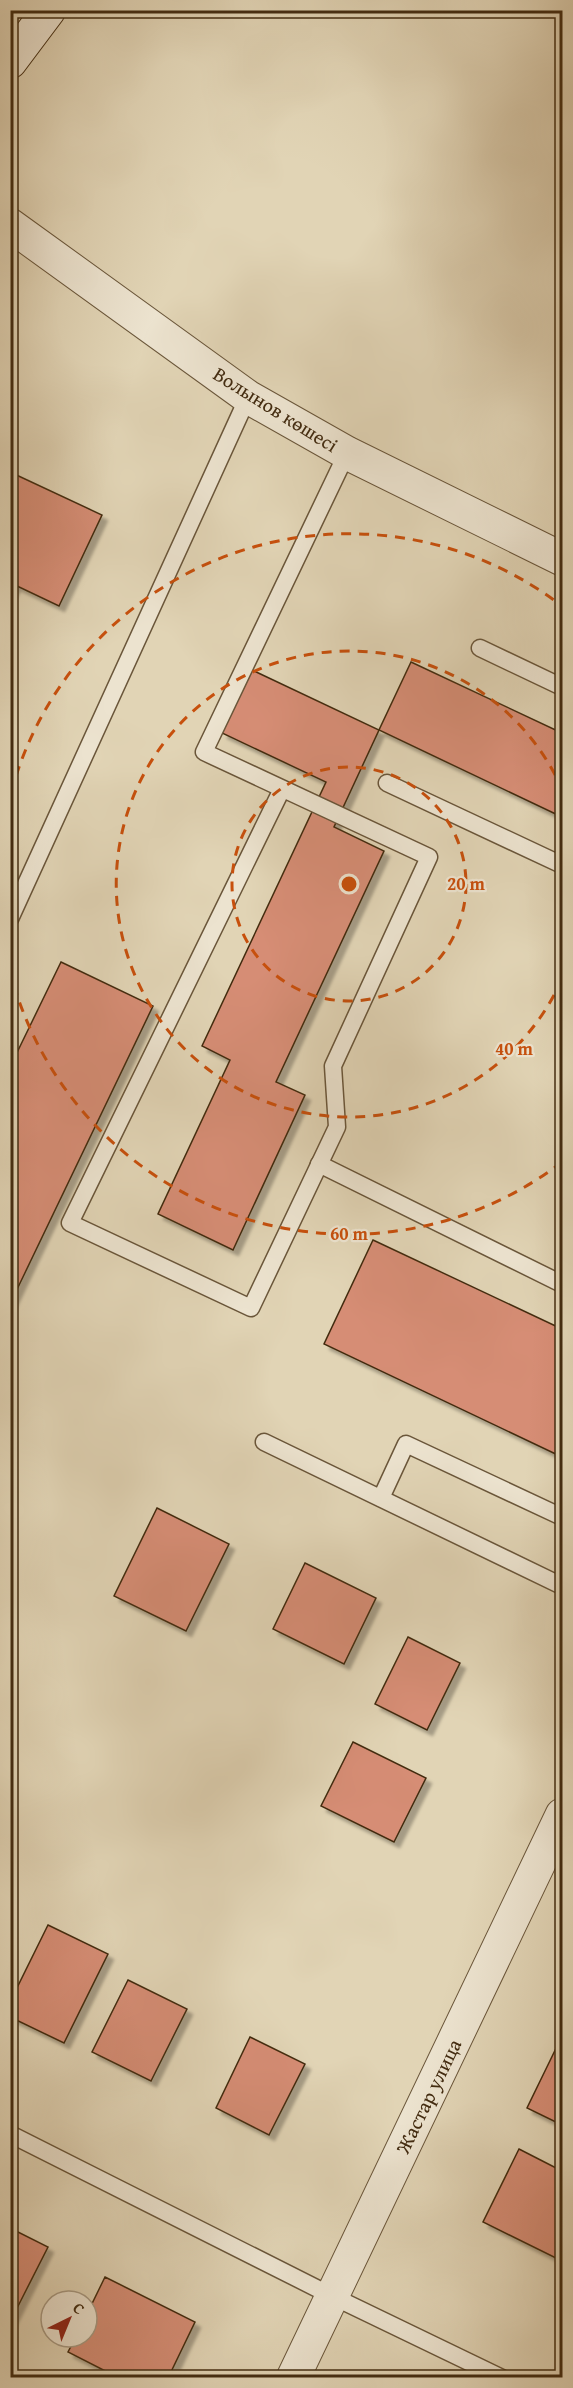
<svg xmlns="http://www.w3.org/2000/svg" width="573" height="2388" viewBox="0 0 573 2388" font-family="'Gentium Book Plus',serif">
	<defs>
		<filter id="shadow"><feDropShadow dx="5.5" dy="5.5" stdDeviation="1.5" flood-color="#0004"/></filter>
	</defs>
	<rect width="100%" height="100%" fill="#e1d4b5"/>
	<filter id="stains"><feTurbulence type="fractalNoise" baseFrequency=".00333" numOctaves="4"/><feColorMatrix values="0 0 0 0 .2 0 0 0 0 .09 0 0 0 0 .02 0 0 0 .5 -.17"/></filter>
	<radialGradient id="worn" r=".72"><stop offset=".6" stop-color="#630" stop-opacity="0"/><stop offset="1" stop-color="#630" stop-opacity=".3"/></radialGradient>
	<g fill="#d68d74" stroke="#432c11" stroke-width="1.5" filter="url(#shadow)">
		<path d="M10,472L102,515L59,606L15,585L10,594Z"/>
		<path d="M411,662L562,733V817L379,730Z"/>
		<path d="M252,670L379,730L334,827L384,851L276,1082L305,1095L233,1250L158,1214L230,1060L202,1046L326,782L222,733Z"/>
		<path d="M61,962L153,1006L10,1304V1067Z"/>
		<path d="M373,1240L562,1329V1457L324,1344Z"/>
		<path d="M157,1508L229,1544L186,1631L114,1596Z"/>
		<path d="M305,1563L376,1598L344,1664L273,1629Z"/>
		<path d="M408,1637L460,1663L427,1730L375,1704Z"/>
		<path d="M353,1742L426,1778L394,1842L321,1806Z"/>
		<path d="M48,1925L108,1954L64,2043L10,2017V2002Z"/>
		<path d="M128,1980L187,2009L151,2081L92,2052Z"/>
		<path d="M562,2036V2125L527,2108Z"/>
		<path d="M250,2037L305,2064L269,2135L216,2108Z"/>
		<path d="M519,2149L562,2171V2261L483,2222Z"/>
		<path d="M10,2228L48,2247L10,2322Z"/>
		<path d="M105,2277L195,2322L168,2378H119L68,2352L76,2337H87V2314Z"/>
	</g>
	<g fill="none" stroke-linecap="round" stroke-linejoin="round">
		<g stroke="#6a563a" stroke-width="19">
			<g id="service">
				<path d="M480,648L562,687"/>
				<path d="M387,783L562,865"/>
				<path d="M282,789L70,1223L251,1308L337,1127L333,1066L429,857L204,752L347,453"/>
				<path d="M10,919L248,397"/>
				<path d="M319,1164L562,1284"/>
				<path d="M264,1442L562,1586"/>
				<path d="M381,1498L406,1444L562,1517"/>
				<path d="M10,2134L332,2296L502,2378"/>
			</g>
		</g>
		<g stroke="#6a563a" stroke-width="35">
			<g id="minor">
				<path d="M10,225L248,397L347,453L562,559"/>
				<path d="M293,2378L562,1815"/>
			</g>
		</g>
		<g stroke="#432c11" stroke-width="35">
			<path id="secondary" d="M10,62L49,10"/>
		</g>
		<use href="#service" stroke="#ece3cf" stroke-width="16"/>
		<use href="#minor" stroke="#ece3cf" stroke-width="33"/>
		<use href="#secondary" stroke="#ece3cf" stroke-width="33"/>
	</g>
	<g fill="none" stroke="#c7500d" stroke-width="3" stroke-dasharray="10 8">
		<circle cx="349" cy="884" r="117"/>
		<path d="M562 979A233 233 0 1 1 562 789"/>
		<path d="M562 1162A350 350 0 0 1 11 975M11 793A350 350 0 0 1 562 606"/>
	</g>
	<g text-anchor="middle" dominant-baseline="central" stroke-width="4.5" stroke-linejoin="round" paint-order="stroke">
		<g font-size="20" fill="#432c11" stroke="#ece3cf">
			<text transform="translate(276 409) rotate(32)">Волынов көшесі</text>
			<text transform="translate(428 2096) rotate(-64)">Жастар улица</text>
		</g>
	</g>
	<circle cx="349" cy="884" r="9" fill="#c7500d" stroke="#ece3cf" stroke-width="3"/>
	<g font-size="18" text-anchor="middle" font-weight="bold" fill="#c7500d" stroke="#ece3cf" stroke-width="4.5" stroke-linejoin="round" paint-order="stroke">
		<text x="466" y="890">20 m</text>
		<text x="514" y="1055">40 m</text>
		<text x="349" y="1240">60 m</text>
	</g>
	<rect width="573" height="2388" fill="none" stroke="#e1d4b5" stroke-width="36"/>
	<rect x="12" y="12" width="549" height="2364" fill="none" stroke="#432c11" stroke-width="3"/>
	<rect x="18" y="18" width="537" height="2352" fill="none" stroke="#432c11" stroke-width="1.5"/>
	<g transform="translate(69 2319) rotate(43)"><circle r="28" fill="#ece3cf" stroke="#a89a83" stroke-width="1.5"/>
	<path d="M0-4.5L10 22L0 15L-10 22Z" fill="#8f2418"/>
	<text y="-9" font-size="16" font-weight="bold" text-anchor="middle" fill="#432c11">С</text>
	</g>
	<rect width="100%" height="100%" filter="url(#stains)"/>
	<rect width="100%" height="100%" fill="url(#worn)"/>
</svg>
